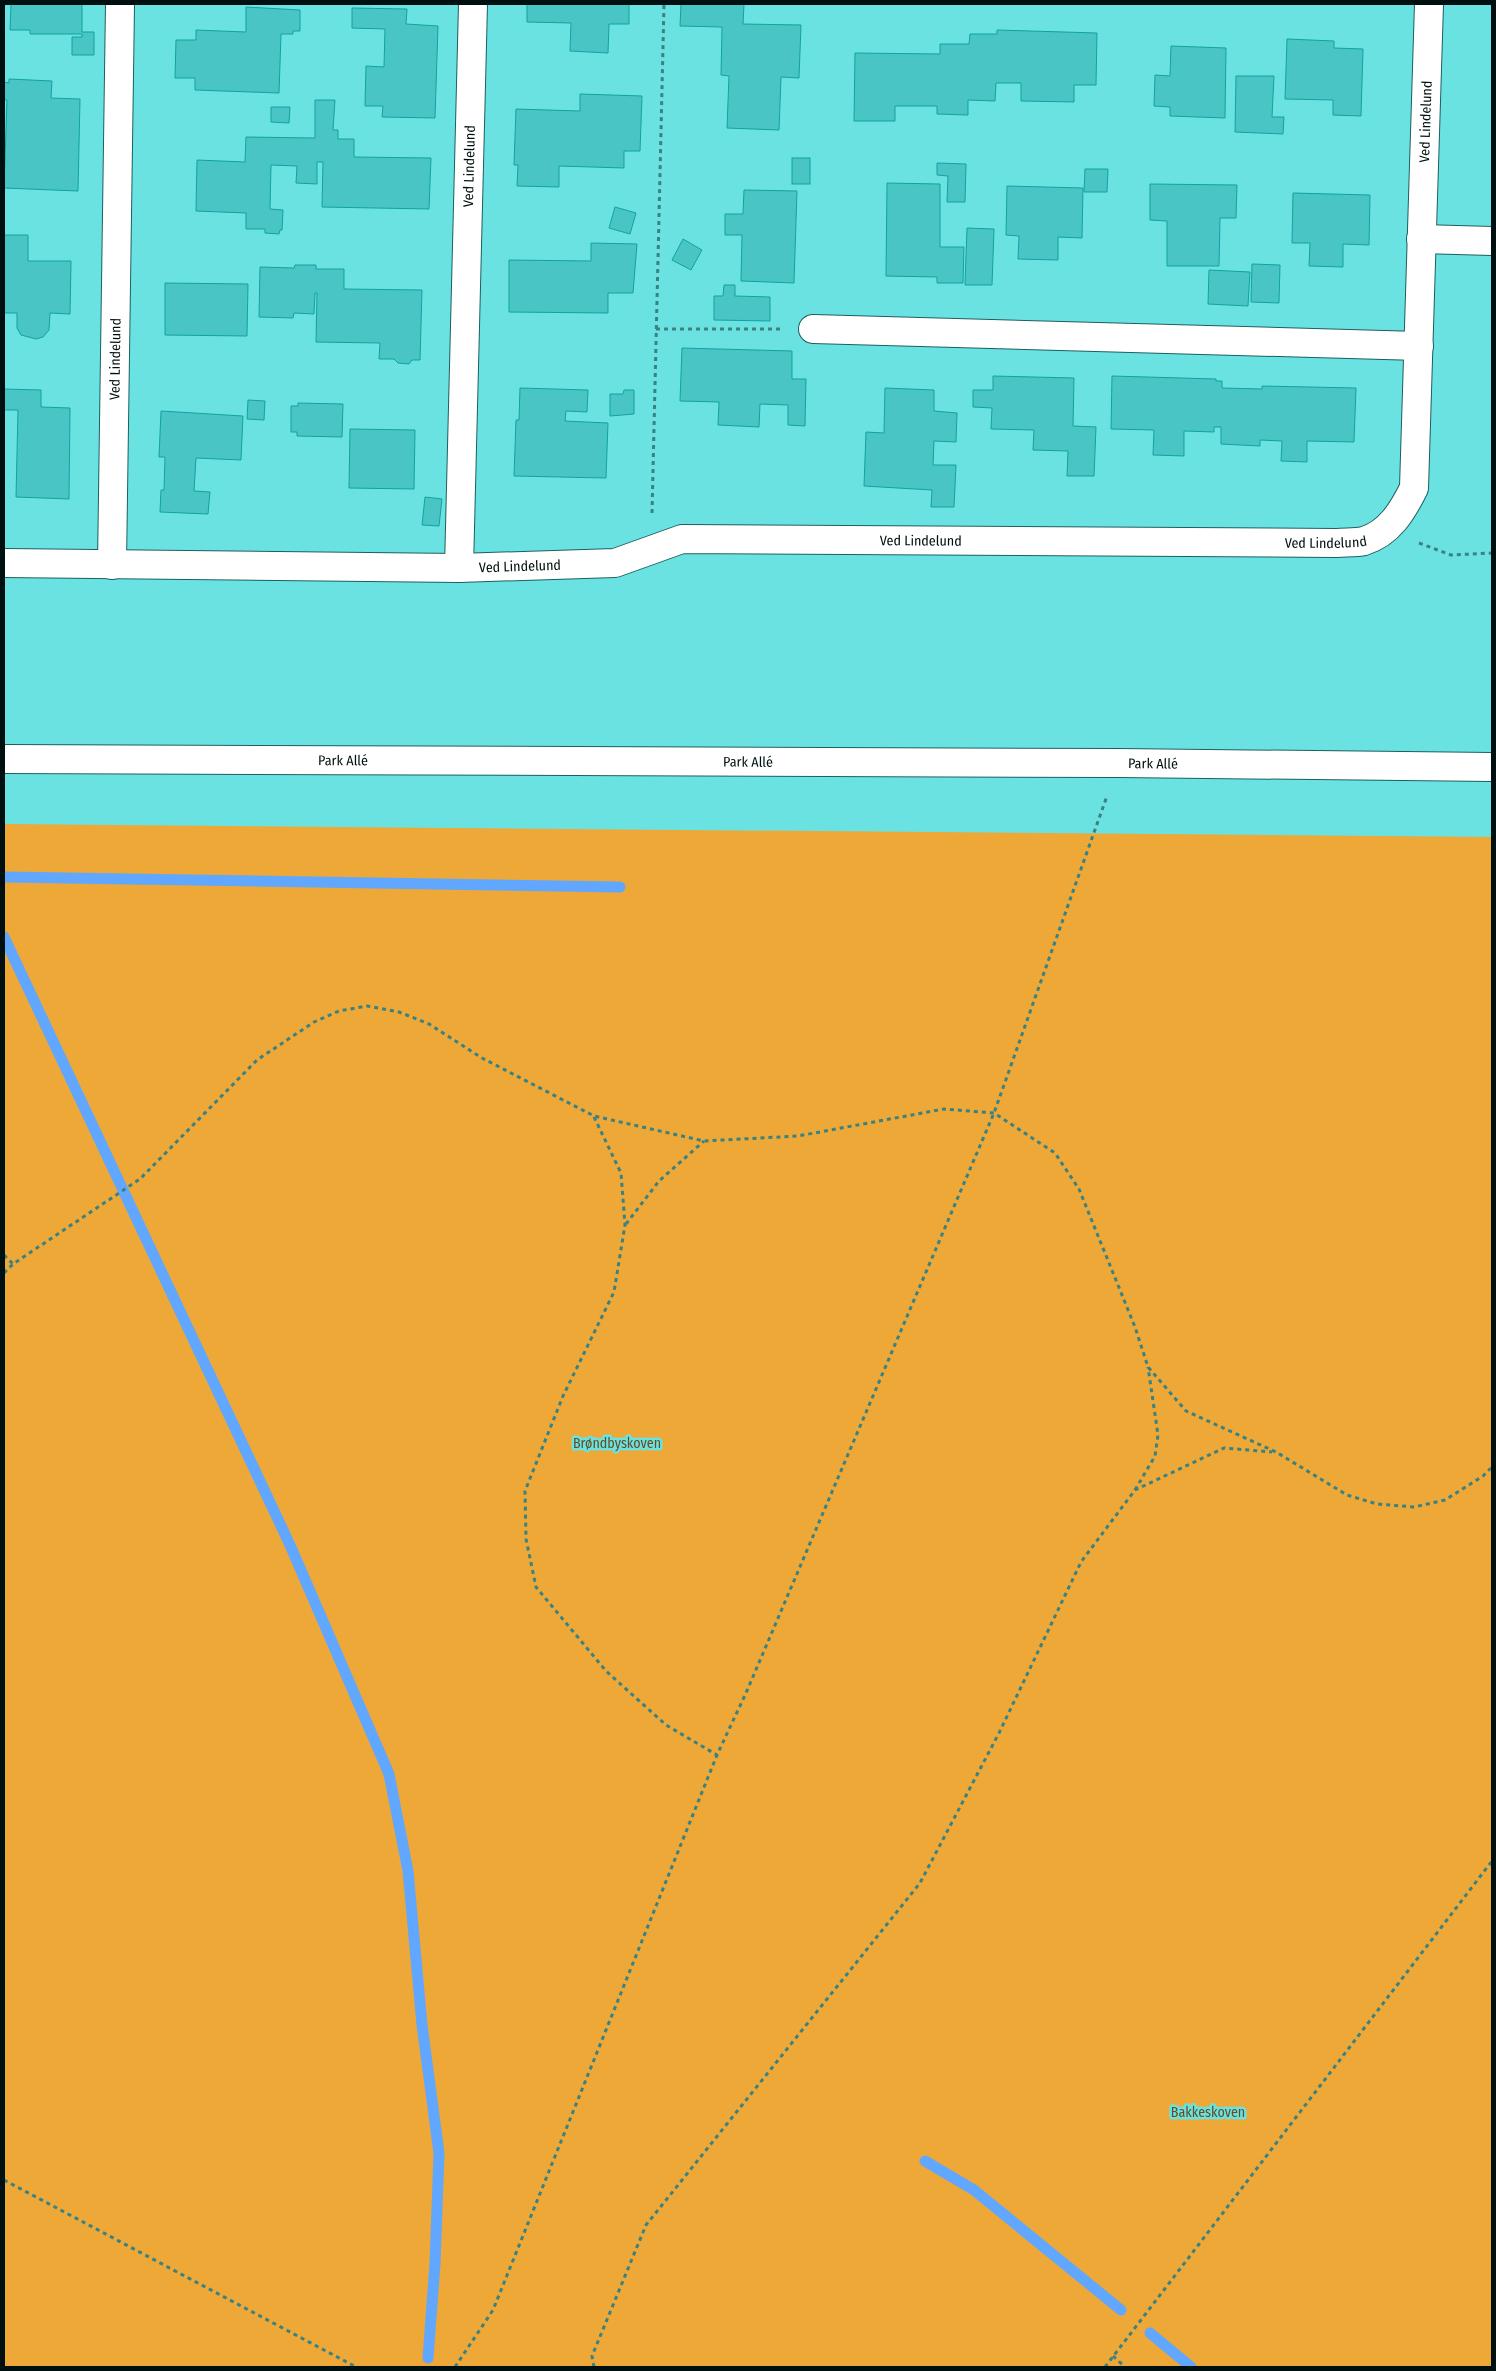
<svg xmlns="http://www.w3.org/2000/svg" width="1496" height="2371" viewBox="0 0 1496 2371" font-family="'Fira Sans Condensed',sans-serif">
	<rect width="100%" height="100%" fill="#6be2e2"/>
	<path fill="#eda838" d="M4,824L1492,837V2367H4Z"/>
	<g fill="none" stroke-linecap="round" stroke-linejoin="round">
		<g stroke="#62a7fe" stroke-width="11">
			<path d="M4,877L620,887"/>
			<path d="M4,937L290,1545L389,1774L408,1871L422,2025L439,2153L435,2264L428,2358"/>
			<path d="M925,2161L974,2190L1121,2310"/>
			<path d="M1150,2333L1191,2367"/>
		</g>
	</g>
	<g fill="#49c5c5" stroke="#11a2a2">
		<path d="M11,4H82V32H94V55H72V37H82V34H30V30H10Z"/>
		<path d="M527,4H629V24H609L608,53L570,51L571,23L527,22Z"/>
		<path d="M681,4H744L743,24L801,25L799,78L781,77L779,130L727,128L729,76L721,75L722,27L680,26Z"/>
		<path d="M246,7L300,10V31H293V34H281L279,93L195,90V78H175L176,40H196V30L246,32Z"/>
		<path d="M352,8L407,9L406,24L438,26L435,118L382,117L383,106H365L366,66L384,67L385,29L352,28Z"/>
		<path d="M997,30L1097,33L1096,85H1074V102L1021,101V83H996L995,101L968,100V115L937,114V106H895V121H854L855,53L940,54V44H969L970,34H997Z"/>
		<path d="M1287,39L1334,41V48L1363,49L1361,116L1333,115V100L1285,99Z"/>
		<path d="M1171,46L1226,48L1225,118L1170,116V107L1154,106L1155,75L1170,76Z"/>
		<path d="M1236,76H1274L1272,117H1284L1283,134L1235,132Z"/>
		<path d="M9,79L52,81L51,98L80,99L78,191L4,188L7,100H4V82L9,83Z"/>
		<path d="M580,94L642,96L640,151H624V168L559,166V187L517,186L518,165H514L516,109L580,111Z"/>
		<path d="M315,100H335L333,130H338V139H354V157L431,158L429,209L322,207L323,162H317V184L296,183L297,166L271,165L270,209L283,210L282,230H280L279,234L265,233V229H246V213L196,211L197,160L245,162L246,137L315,138Z"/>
		<path d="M271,107H290L289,123L271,122Z"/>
		<rect x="792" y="158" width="18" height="26"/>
		<path d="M937,163L966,164L965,202H947L948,176L937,175Z"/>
		<path d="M1085,169H1108L1107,192H1084Z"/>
		<path d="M887,183L940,184V247H964L963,283H937V277L886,276Z"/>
		<path d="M1150,184L1237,185L1236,218H1220L1219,266H1167V221L1150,220Z"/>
		<path d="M1007,186L1083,188L1082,238L1058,237V260L1018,259L1019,236L1006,235Z"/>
		<path d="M744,190L797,191L794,283L741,281L742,235H725V214H743Z"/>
		<path d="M1293,193L1370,195L1369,245L1343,244V267L1309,266L1310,243H1292Z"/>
		<path d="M615,207L636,213L630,234L609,228Z"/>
		<path d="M967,228L994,229L992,285H965Z"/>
		<path d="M4,235H28V261H71L70,314L50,313L49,330L43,337L36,339L21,335L17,328V313H4Z"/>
		<path d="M683,239L702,250L691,270L672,260Z"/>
		<path d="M591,243L637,244L633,293H608V313L509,312V260L591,261Z"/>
		<path d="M1252,264L1280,265L1279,303L1251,302Z"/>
		<path d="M295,265H316V269H344V289L422,290L420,360H412L409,364L398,363L394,359H379L380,343L316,342L317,293H315L314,314L294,313L293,318L259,317L260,267L294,268Z"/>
		<path d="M1209,270L1250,272L1248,306L1208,304Z"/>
		<path d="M165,283L248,284L247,336L165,335Z"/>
		<path d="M724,285H735V296L770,297V321L714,320V296H723Z"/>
		<path d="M682,348L792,351V379H806L805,426L788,425V405L760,404L759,427L718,425L719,402L680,401Z"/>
		<path d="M993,376L1074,378L1073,426L1096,427L1094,476H1067L1068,451L1033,450L1034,430L991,429L992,408L973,407V390H993Z"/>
		<path d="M1112,376L1216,379V381H1222V388L1262,389V386L1356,388L1354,442L1307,441V462L1281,461L1282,441L1260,440V446L1221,444V427H1214V432L1184,431V456L1153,455L1154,430L1111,429Z"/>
		<path d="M520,388L588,390L587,412L566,411L565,421L608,423L606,478L514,476L516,420H519Z"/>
		<path d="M885,388L934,390V411L957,413L956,442L934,441L933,465H956L954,507H931L932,490L864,486L866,432L884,433Z"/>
		<path d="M4,389L41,390V407L70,408L69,499L16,497L18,410H4Z"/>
		<path d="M624,390H634V414L610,416V394H623Z"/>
		<path d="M248,400L265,401L264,420L247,419Z"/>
		<path d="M298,403L343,404L342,437L297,436V432H291V406H298Z"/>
		<path d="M161,411L243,416L241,460L196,458L194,491L210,492L208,514L160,512L161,490H164L165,457H159Z"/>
		<path d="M350,429L415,430L414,489L349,488Z"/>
		<path d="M425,497L442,499L439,526L422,525Z"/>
	</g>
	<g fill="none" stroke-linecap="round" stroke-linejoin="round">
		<g stroke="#1d5f5f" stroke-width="30">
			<g id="street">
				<path d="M1421,239L1492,241"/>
				<path d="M813,329L1419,346"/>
				<path id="s1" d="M4,563L459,568L615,563L682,539L1336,543C1345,542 1355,543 1364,541C1390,533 1403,510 1414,488L1429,4"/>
				<path id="s2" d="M112,565L120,4"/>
				<path id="s3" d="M459,568L473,4"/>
			</g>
		</g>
		<g stroke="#1d5f5f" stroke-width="30">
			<g id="secondary">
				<path id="s4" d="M4,759L1119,763L1492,767"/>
			</g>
		</g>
		<g stroke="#3a8181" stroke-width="3" stroke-dasharray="4 4" stroke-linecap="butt">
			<path d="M656,329H780"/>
			<path d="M652,513L664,4"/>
			<path d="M1419,543L1451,555L1492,553"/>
			<path d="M594,1117L621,1173L625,1225L614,1292L563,1396L525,1491L526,1539L536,1587L606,1671L666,1725L717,1755"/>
			<path d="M626,1224L659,1181L704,1141"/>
			<path d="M4,1255L13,1264"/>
			<path d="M4,1273L13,1264L140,1179L257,1060L314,1022L339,1011L367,1006L399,1012L429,1024L482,1058L594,1116L704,1141L798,1136L944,1109L994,1113L1055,1153L1079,1189L1135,1327L1148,1367L1186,1411L1276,1452L1347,1495L1377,1504L1414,1507L1445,1500L1483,1476L1492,1467"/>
			<path d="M1135,1490L1155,1456L1158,1435L1148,1367"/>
			<path d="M4,2180L356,2367"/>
			<path d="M1113,2356L1125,2367"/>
			<path d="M455,2367L493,2310L717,1755L746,1693L994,1113L1107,796"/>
			<path d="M594,2367L592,2356L646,2225L920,1883L999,1733L1081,1562L1135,1490L1224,1448L1272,1452"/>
			<path d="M1105,2367L1492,1861"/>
		</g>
		<use href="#street" stroke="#fff" stroke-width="28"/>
		<use href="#secondary" stroke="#fff" stroke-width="28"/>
	</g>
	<g text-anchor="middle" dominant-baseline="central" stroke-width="5" stroke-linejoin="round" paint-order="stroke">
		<g font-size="14" fill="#001010" stroke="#6be2e2">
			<text stroke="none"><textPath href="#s1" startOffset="1806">Ved Lindelund</textPath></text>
			<text stroke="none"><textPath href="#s3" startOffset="402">Ved Lindelund</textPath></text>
			<text stroke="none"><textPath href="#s2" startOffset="206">Ved Lindelund</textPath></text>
			<text stroke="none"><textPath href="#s1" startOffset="1326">Ved Lindelund</textPath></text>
			<text stroke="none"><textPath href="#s1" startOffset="921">Ved Lindelund</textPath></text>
			<text stroke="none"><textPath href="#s1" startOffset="516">Ved Lindelund</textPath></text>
			<text stroke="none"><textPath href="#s4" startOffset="339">Park Allé</textPath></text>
			<text stroke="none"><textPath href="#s4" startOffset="744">Park Allé</textPath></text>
			<text stroke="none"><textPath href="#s4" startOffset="1149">Park Allé</textPath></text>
		</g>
		<g font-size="14" fill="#674a1f" stroke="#6be2e2">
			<text x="617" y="1443">Brøndbyskoven</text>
			<text x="1208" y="2112">Bakkeskoven</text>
		</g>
	</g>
	<rect width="1496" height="2371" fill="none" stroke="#001010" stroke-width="10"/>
</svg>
